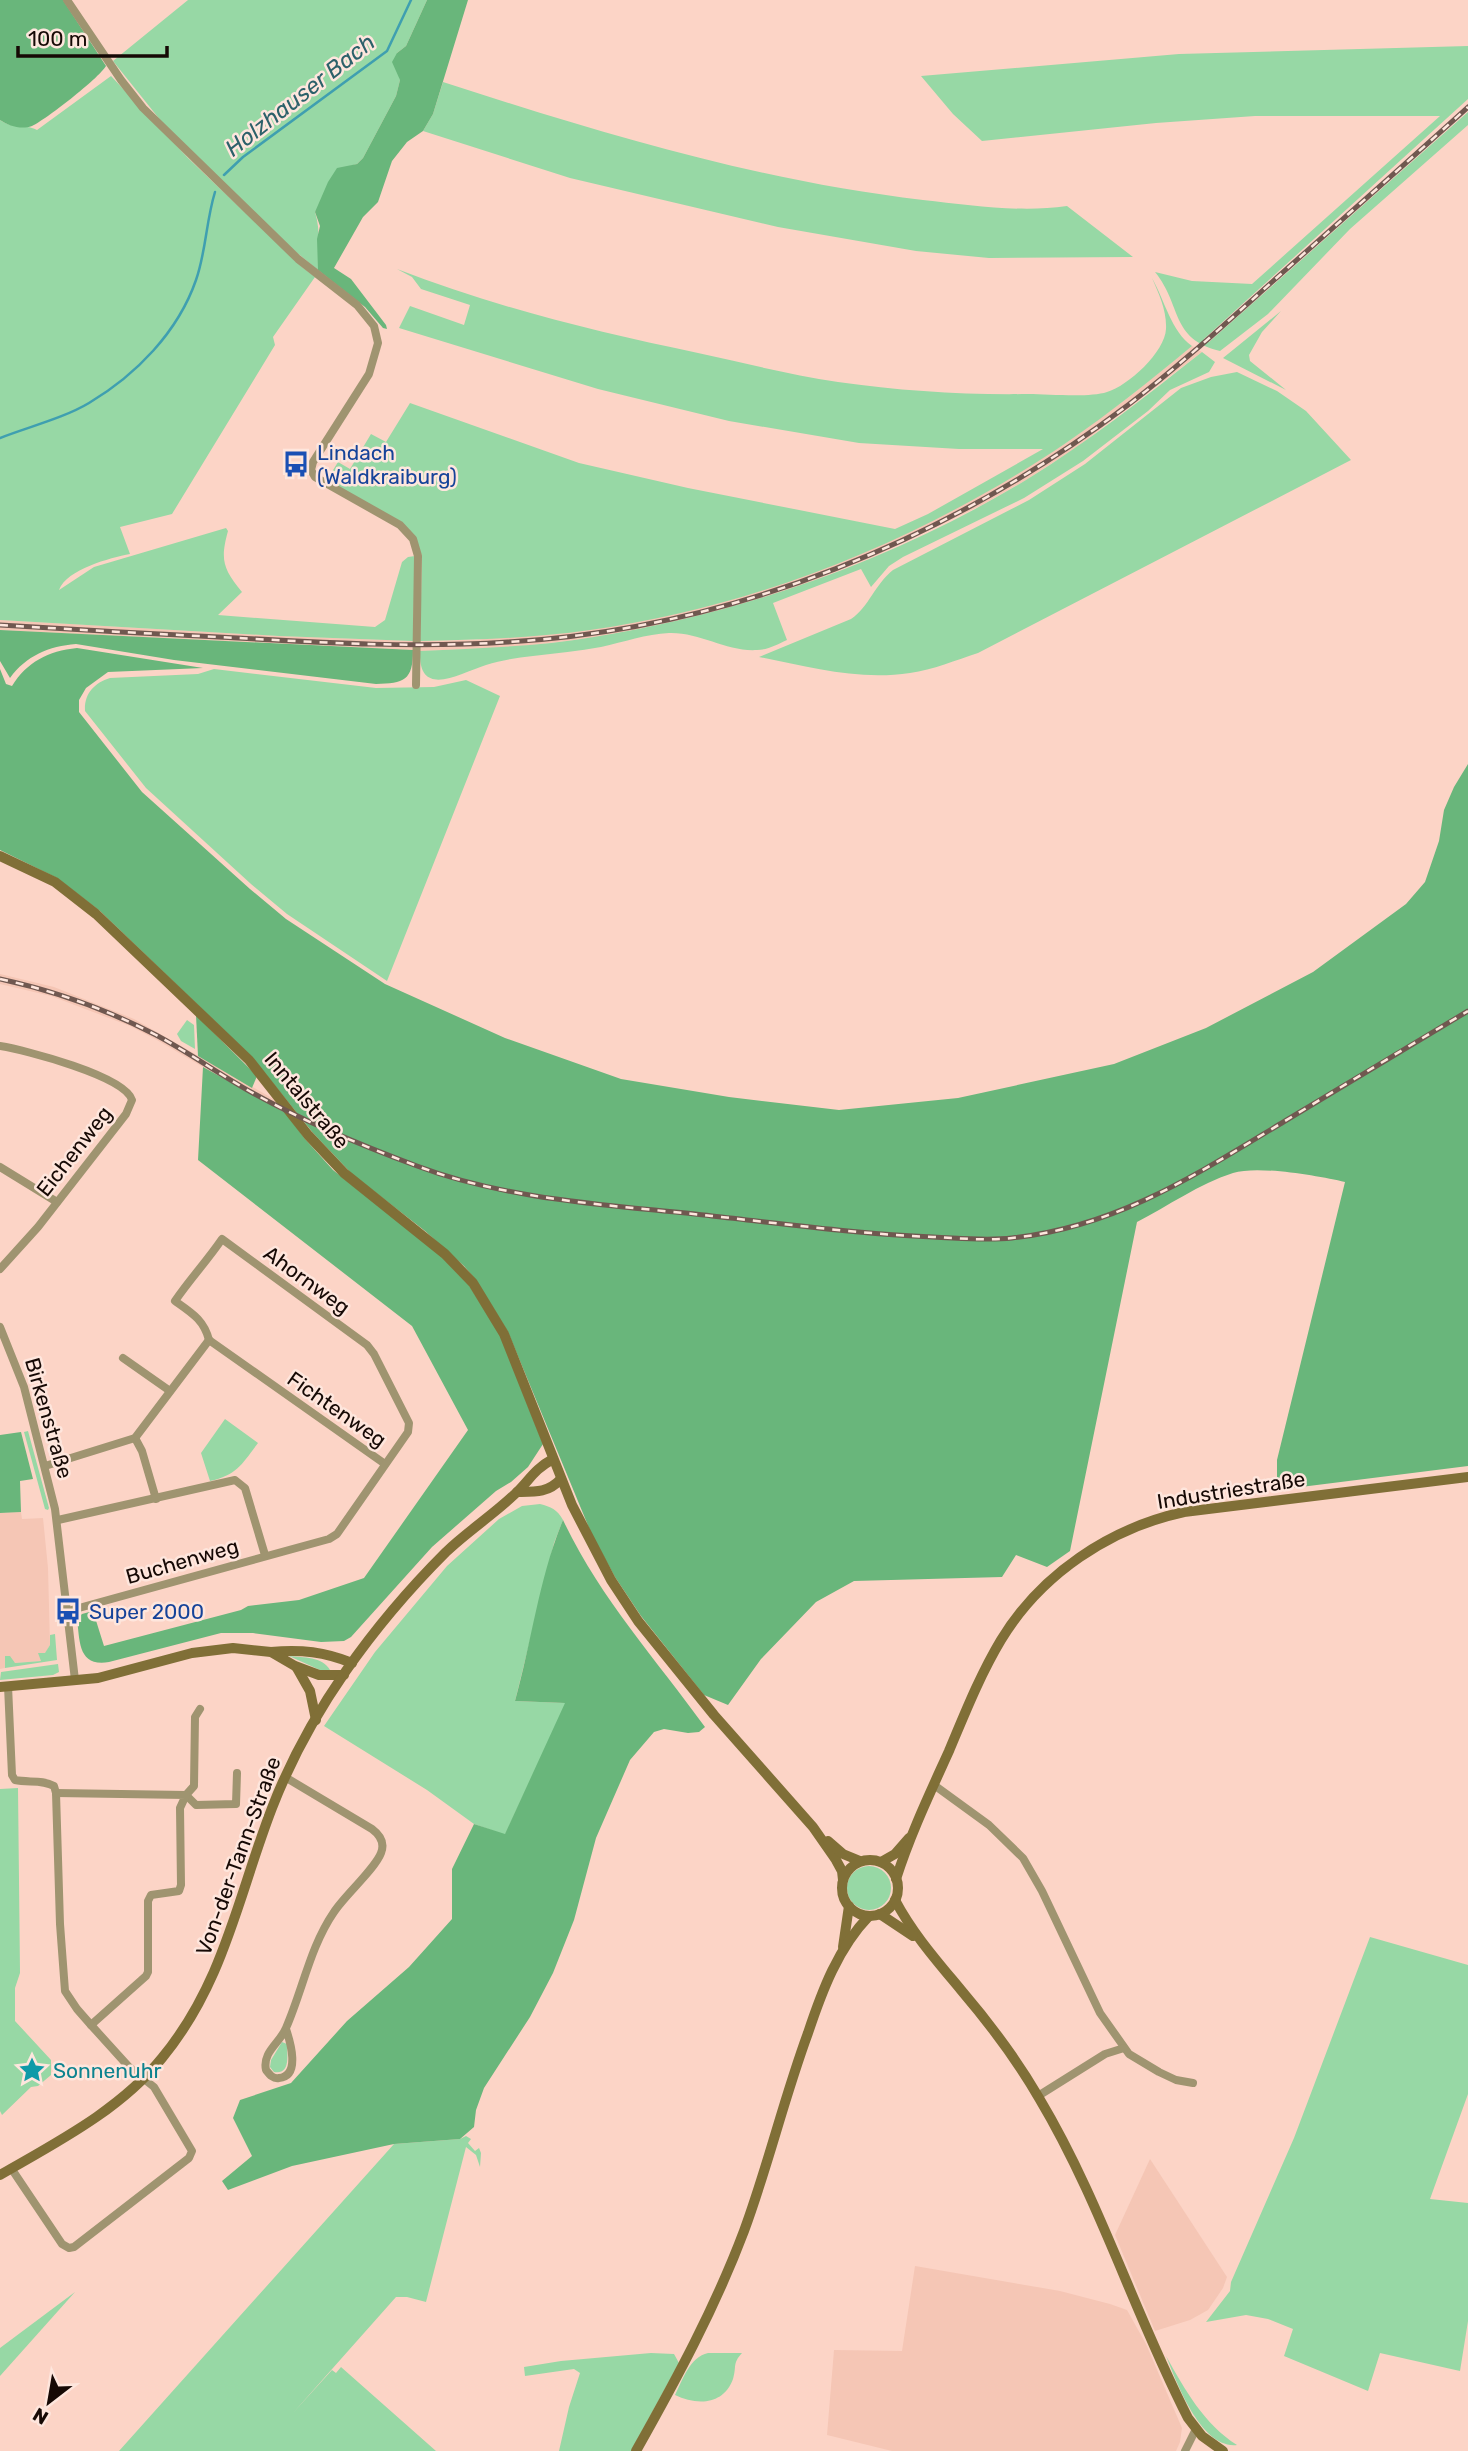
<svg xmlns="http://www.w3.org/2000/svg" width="1468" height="2451" viewBox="0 0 1468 2451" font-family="Rubik,sans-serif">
	<rect width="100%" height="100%" fill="#fcd4c6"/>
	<g fill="#f5c6b5">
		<path d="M1192,346L1202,352L1077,447L1026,480L982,505L873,557L798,587L744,605L661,625L591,638L513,647L420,651V641L476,640L659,617L741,597L795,579L943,515L1010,478L1066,443L1129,397Z"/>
		<path d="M0,620L279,636L413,641V650L0,630Z"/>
		<path d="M0,974L54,987L134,1019L277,1101L286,1113L254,1097L157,1040L130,1026L51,996L0,984Z"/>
		<path d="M21,1512L22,1519L43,1518L48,1568L50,1645L41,1661L15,1663L5,1657V1668L0,1669V1513Z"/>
		<path d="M1150,2159L1227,2277L1223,2288L1208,2310L1190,2320L1155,2331L1115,2235Z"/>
		<path d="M915,2266L1060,2291L1110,2304L1127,2310L1146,2344L1182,2428L1180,2442L1176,2451H892L827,2435L834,2350L902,2351Z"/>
	</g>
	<g fill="#97d8a5">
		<path d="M188,0H427L406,46L397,53L400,80L396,96L363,158L357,164L350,166L315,212C321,231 318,251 318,270L285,243L161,121L113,61Z"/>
		<path d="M1468,46V99L1204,339L1209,342L1468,112V125L1350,229L1268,314L1220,351C1170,339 1182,305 1155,272L1192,281L1252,284L1440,116H1255L1156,123L982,141L953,114L921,76L1179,54Z"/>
		<path d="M111,76L188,158L302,267L315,277L273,337L275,345L172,514L120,527L130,554C110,558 67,569 59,590L94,567L226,528L228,531C220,560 223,569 242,592L218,615L375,627L385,620L402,562L408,557L415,556L413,641L279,636L0,620V120C15,130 23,123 37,130Z"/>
		<path d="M443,82C600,133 759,181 923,200C970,205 1020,213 1067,206L1133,257L989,258L916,251L778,227L570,178L423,131L433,114Z"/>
		<path d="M397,269C495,307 596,332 698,353C744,363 791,375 838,382C901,391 965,395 1028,394C1049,394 1089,398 1107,392C1128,386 1165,352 1166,329C1167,311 1159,294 1152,278C1165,301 1171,331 1192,346C1151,380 1110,413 1066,443C925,538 758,607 590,630C533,638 477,640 420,641L422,556L415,538L327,480L338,462L350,469L371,434L386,442L410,403L579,463L688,488L895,529L928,514L1043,449H959L859,443L729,421L598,389L399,328L410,306L464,325L470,305L421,289L412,277Z"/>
		<path d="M1281,311L1262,332L1249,355L1250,361L1286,390L1223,358Z"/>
		<path d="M1202,352L1215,362L1209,372L1170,390L1148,411L1083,461L1024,498L903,557L889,566L871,587L861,569L773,603L787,640C778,644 768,650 757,650C727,652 700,632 669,633C646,634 624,642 601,647C579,651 556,653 533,656C517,658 501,660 486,665C460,673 418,700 420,651C478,648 537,647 594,637C746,612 894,560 1026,480C1088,442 1145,397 1202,352Z"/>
		<path d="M1237,372L1277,391L1306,411L1351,460L978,653C956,660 933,670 910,673C859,681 809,667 759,657L851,619C869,607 875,584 893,570L1029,500L1085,464L1181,388L1211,377Z"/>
		<path d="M214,669L376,688L434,687L466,680L500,696L387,981L287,914L251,884L146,788L85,711C84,694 94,683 110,678L198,674Z"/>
		<path d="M187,1020L194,1025L195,1049L181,1041L177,1034Z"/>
		<path d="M225,1419L258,1443C242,1464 237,1475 210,1481L201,1453Z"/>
		<path d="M28,1431L49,1508L48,1510L45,1509L24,1432Z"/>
		<path d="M540,1504C551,1507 557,1509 563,1520L554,1543L515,1701L566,1703L505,1835L474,1824L427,1790L324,1726L375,1652L447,1566L499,1519L522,1506Z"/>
		<path d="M55,1634L57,1660L5,1668V1656H10L15,1663L41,1661L38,1653H45L50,1645V1635Z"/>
		<path d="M289,1656C304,1658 322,1656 330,1670H320Z"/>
		<path d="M58,1664L59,1672L53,1675L0,1680L1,1672Z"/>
		<path d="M18,1788L20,1973L15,1988V2021L51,2060V2075L38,2086L31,2087L2,2115L0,2111V1789Z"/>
		<circle cx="869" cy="1888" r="22"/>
		<path d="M1370,1937L1468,1965V2094L1430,2199L1468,2203V2321L1460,2371L1380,2353L1368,2391L1284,2356L1293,2329L1268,2319L1246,2315L1206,2322L1230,2291L1231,2282L1294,2138Z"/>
		<path d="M282,2042L287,2044C287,2055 291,2075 274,2072L270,2067L271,2060Z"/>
		<path d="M466,2136L471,2139L468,2143L475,2151L479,2148L481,2153L480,2167L476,2155L466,2147L426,2302L407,2297H396L293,2413L332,2370L336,2373L341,2367L436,2451H119L394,2144L460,2139Z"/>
		<path d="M75,2292L0,2376V2348Z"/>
		<path d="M651,2353L674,2354L679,2363L631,2451H559L569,2407L580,2373L574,2369L525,2376L524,2367L561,2361Z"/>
		<path d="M708,2353H742C732,2364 737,2366 733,2379C723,2406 696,2405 675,2395C683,2379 690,2357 708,2353Z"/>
		<path d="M1166,2356C1185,2390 1204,2424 1237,2445C1201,2449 1177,2383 1166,2356Z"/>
	</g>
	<g fill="#69b67b">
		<path d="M0,0H63L106,66C98,79 45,120 32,126C21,130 9,126 0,120Z"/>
		<path d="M427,0H468L433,114L423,131L407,142L392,161L378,202L363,217L334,268L351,279L386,325L387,329L383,328L365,307L318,270L317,239L320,226L315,212L328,182L337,168L357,164L363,158L396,96L400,80L392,62L397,53L406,46Z"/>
		<path d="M0,630L413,650C413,681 404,683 376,684L174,660L76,644C49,646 26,656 10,678L0,661Z"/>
		<path d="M77,648L203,668L108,672L86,688L79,700V712L142,792L250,889L286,919L385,984L505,1038L621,1079L729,1097L839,1110L958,1098L1114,1064L1206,1028L1313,972L1406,904L1425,882L1439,841L1444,810L1454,787L1468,764V1466L1277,1490V1460L1345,1182C1318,1176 1258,1165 1233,1173C1199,1184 1168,1206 1137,1222L1070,1551L1047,1567L1016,1555L1002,1577L854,1581L816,1602L761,1659L728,1705L704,1695L641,1616L615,1577L592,1535L508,1332L476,1280L464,1266L425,1231L352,1174L313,1133L252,1057L100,911L57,878L0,850V669L6,684L12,686C27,662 48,651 77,648Z"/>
		<path d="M196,1015L257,1076L252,1088L198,1056Z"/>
		<path d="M203,1067L286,1113L305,1139L333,1170L440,1255L469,1285L500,1335L543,1444L528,1467L511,1482L496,1491L432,1547L351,1637L344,1641L321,1642L253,1633H221L109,1662C78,1667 80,1642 77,1619L82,1614L93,1611L104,1646L241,1610L248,1606L299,1600L364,1578L468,1430L412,1326L198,1160Z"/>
		<path d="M21,1432L33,1479L20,1481L21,1512L0,1513V1435Z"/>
		<path d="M563,1520C600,1598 655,1658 705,1727L699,1732L688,1733L664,1729L654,1732L630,1760L596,1838L574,1920L553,1973L530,2017L484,2088L476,2110L474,2127L460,2139L394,2144L292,2166L228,2190L222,2181L252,2156L233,2118L240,2100L291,2083L347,2021L409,1967L452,1919V1869L474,1824L505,1834L565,1703L515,1701C532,1640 539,1578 563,1520Z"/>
	</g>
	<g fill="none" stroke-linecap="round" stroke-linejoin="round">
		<g stroke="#3f9fb0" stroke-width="2.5">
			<path d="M224,175L243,157L387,51L411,0"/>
			<path d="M0,438C28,427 64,418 89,403C136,375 178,332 196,280C206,252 206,221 215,192"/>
		</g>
		<g stroke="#9f9470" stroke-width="8">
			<path d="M67,0L121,80L143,108L298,259L357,305L374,326L378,343L369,374L313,462L311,470L315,477L400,525L413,539L418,556L416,685"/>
			<path d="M0,1046C25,1050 125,1076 132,1100L126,1114L38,1227L0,1269"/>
			<path d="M0,1167L57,1202"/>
			<path d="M0,1327L24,1387L55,1509L75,1680"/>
			<path d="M209,1340L385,1464"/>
			<path d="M123,1358L170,1391"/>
			<path d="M135,1438L142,1451L156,1499"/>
			<path d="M45,1466L135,1438L209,1340"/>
			<path d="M58,1520L235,1480L245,1488L265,1555"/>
			<path d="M68,1611L329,1539L337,1534L408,1432L409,1423L374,1354L367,1345L222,1239C207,1261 190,1279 175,1301C192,1313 204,1320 209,1340"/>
			<path d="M8,1686L12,1775L15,1780C28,1783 42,1779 54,1786L56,1793L60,1924L65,1991L77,2009L91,2025L129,2067L154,2087L192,2151L189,2158L74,2247L69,2248L62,2244L11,2168"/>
			<path d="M200,1709L195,1717L194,1786L186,1795L196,1805L236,1804L237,1773"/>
			<path d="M285,1777L372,1829C380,1835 385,1843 381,1853C375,1869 345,1895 334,1912C310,1947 303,1989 286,2028C280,2043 262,2052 266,2070C270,2075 273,2079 279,2078C301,2076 290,2041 286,2029"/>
			<path d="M934,1785L989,1825L1023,1858L1042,1891L1100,2013L1129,2054L1159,2072L1176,2080L1193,2083"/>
			<path d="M56,1793L186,1795L180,1808L181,1885L179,1891L151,1895L148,1901V1972L146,1976L91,2025"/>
			<path d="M1038,2096L1105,2054L1124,2048"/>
			<path d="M1185,2451L1196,2429"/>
		</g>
		<g stroke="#806f37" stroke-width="10">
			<path d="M0,856L55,882L96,914L249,1060L308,1135L344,1173L445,1254L473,1283L504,1334L572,1505L611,1580L638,1621L714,1715L813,1827L836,1860L842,1871L843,1880"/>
			<path d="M517,1492C535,1492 548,1493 561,1479"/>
			<path d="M271,1652C301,1649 325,1652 352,1663"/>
			<path d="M297,1668L310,1691L316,1720"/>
			<path d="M0,1687L98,1678L192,1653L233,1648L271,1652L295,1666L319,1675H344"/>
			<path d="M828,1841L843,1854L860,1861"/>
			<circle cx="870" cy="1888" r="28"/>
			<path d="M881,1862L895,1854L909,1838"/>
			<path d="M896,1879C910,1835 930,1793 949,1751C965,1713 980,1675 1001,1640C1041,1574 1110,1528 1184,1512L1468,1477"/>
			<path d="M895,1900C913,1934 937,1961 961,1990C990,2024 1017,2060 1039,2098C1100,2200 1134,2313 1188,2418L1202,2436L1223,2451"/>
			<path d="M880,1914L913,1936"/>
			<path d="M843,1947L849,1906"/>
			<path d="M0,2175C57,2142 120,2110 162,2058C224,1983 238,1896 272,1808C309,1712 374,1624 446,1552C468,1531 493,1515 515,1494C530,1480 533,1470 553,1459"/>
			<path d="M636,2451C676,2380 715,2308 744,2231C768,2166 784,2098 808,2033C822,1991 838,1948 869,1916"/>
		</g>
		<g stroke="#705850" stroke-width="5">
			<g id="rail">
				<path d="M0,625C79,630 159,634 238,638C328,643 418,648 508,642C732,629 950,539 1128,405C1178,367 1225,324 1272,282C1337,224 1403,166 1468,107"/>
				<path d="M0,979C55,991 106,1009 156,1035C188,1052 219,1074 251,1092C303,1121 360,1145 417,1166C510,1201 615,1205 712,1216C786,1224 859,1234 933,1237C959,1238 985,1241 1012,1238C1117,1227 1197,1174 1285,1121C1346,1084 1407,1047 1468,1011"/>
			</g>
		</g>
		<use href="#rail" stroke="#fee6dd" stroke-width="2.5" stroke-dasharray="8" stroke-linecap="butt"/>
	</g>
	<defs>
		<g id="bus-bare" transform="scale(2.1)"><path d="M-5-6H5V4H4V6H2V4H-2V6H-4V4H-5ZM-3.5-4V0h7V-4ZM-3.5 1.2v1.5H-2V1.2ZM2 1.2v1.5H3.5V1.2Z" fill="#1a4fb4" stroke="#fee6dd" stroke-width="2.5" paint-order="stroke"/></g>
		<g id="sight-bare" transform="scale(2.1)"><path d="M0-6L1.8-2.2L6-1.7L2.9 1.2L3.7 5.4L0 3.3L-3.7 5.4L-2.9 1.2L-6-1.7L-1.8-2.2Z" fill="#0f9aa8" stroke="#fee6dd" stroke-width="2.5" paint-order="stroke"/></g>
	</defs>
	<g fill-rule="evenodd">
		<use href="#bus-bare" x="296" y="464"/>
		<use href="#bus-bare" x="68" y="1611"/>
		<use href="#sight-bare" x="32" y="2070"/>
	</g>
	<g text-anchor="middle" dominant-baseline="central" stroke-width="5" stroke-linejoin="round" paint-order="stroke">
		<g font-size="21" fill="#164399" stroke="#fee6dd" text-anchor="start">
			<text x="317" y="452">Lindach<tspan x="317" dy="24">(Waldkraiburg)</tspan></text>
			<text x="89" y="1611">Super 2000</text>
		</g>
		<g font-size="21" fill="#160905" stroke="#fee6dd">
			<text transform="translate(307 1100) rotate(50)">Inntalstraße</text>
			<text transform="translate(74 1151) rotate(-52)">Eichenweg</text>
			<text transform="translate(307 1280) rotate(36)">Ahornweg</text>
			<text transform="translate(337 1409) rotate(35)">Fichtenweg</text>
			<text transform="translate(49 1418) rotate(74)">Birkenstraße</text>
			<text transform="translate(1231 1490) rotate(-9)">Industriestraße</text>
			<text transform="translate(182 1561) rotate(-16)">Buchenweg</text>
			<text transform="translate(238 1856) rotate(-70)">Von-der-Tann-Straße</text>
		</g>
		<g font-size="21" fill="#0d838f" stroke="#fee6dd" text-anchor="start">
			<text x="53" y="2070">Sonnenuhr</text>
		</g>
		<g font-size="23" font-style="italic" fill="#2c616a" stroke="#fee6dd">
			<text transform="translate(300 95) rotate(-38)">Holzhauser Bach</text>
		</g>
	</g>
	<g transform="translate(49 2402) rotate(211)" stroke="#fee6dd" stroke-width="5" paint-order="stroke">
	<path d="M0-5L12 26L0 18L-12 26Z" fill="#160905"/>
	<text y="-10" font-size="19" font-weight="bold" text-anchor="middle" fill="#160905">N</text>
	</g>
	<path d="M18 46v10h149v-10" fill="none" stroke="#160905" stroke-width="3.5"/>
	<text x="28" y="46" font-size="21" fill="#160905" stroke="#fee6dd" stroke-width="5" paint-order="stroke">100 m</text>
</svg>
